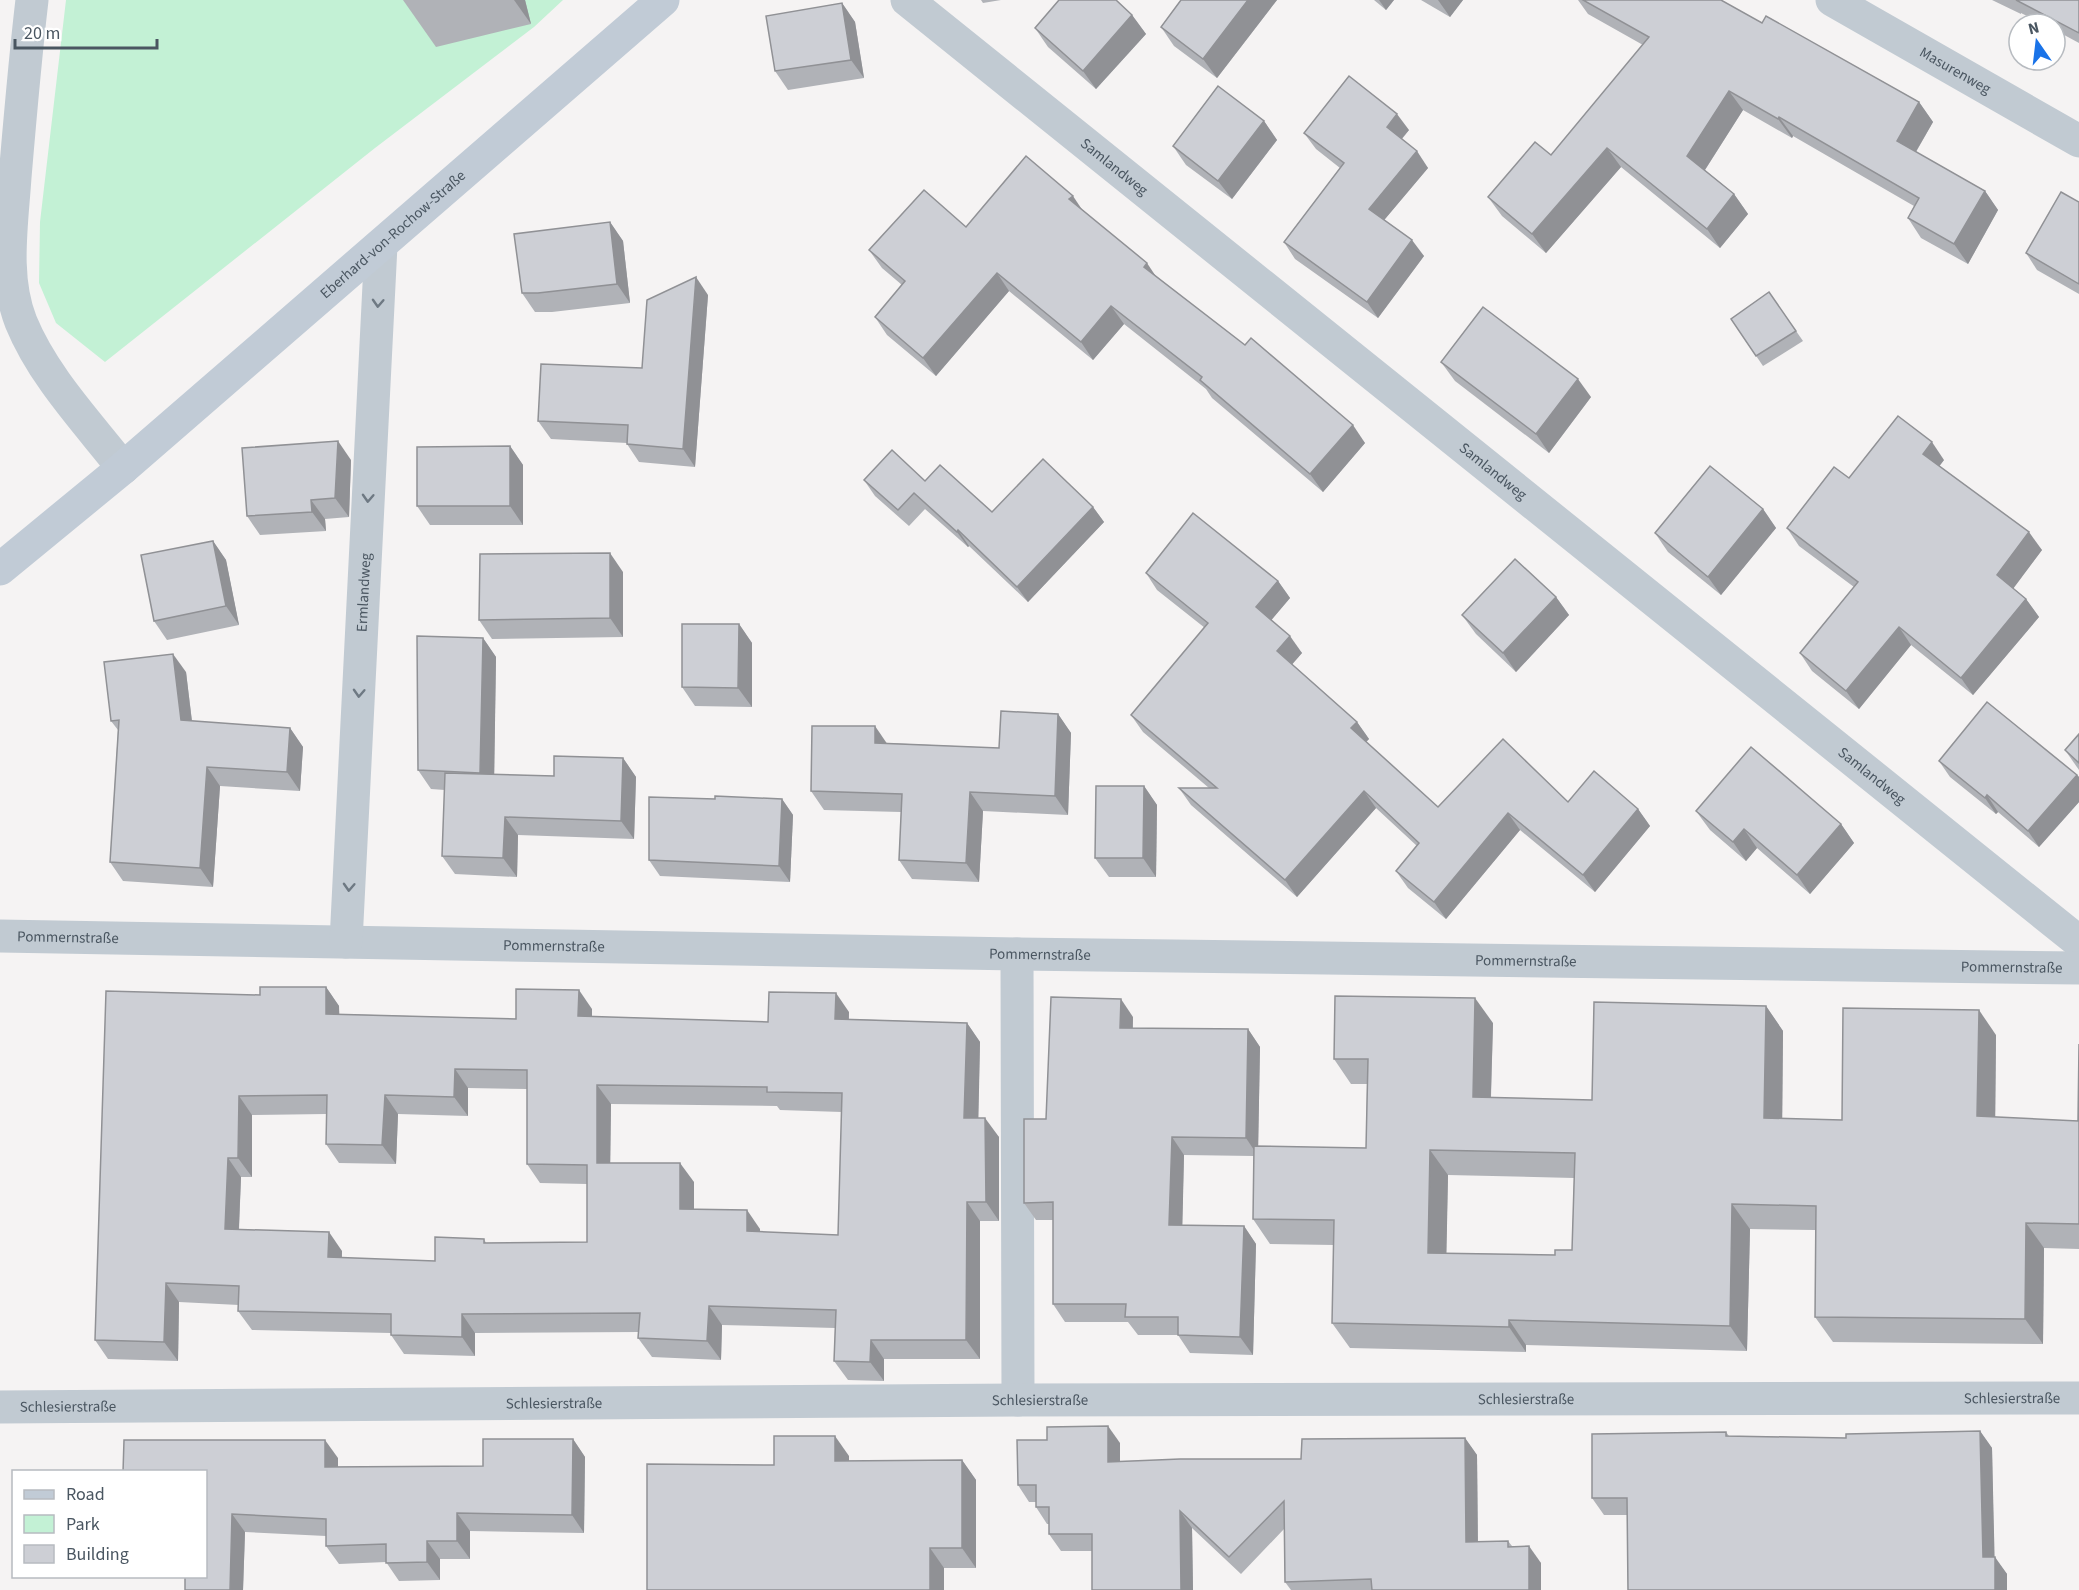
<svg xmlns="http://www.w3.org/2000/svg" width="2079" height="1590" viewBox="0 0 2079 1590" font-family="'Source Sans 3',sans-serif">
	<rect width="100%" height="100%" fill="#f5f3f3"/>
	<path fill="#c3f1d5" d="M66,0H563L534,27L375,148L105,362L56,323L39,283L40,222Z"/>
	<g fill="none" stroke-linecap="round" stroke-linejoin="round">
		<g stroke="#c1cad2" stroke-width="33">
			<path d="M32,0C25,59 20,118 15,177C12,224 3,277 21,322C43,376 87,422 123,468"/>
			<path id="s1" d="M907,0L2079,942"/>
			<path id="s2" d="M1832,0L2079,141"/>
			<path id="s3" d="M0,936L1017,954L2079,968"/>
			<path id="s4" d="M346,942L381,245"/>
			<path d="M1017,954L1018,1400"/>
			<path id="s5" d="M0,1407L1018,1400L2079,1398"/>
		</g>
		<path stroke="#c1cbd6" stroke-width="33" id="s6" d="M0,569L123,468L663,0"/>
	</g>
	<g fill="#b0b2b7" fill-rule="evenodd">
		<path d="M403,0H525L531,24L436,47Z"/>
		<path d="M981,0H1001L983,3Z"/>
		<path d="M1181,0H1277L1217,78L1174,46L1161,27Z"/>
		<path d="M1374,0H1394L1386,10Z"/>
		<path d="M1421,0H1463L1450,17Z"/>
		<path d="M1578,0H1721L1762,23L1919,102L1933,122L1916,152L1985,191L1998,210L1968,264L1921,238L1908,218L1914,206L1793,136L1792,138L1743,110L1705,170L1734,194L1748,214L1720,248L1621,167L1546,253L1502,216L1488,197L1551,155L1643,45L1588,14Z"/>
		<path d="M1992,0H2079V43L2055,30V24H2043L2021,13V14Z"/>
		<path d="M842,3L855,22L864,78L788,90L775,71Z"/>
		<path d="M1132,15L1146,34L1096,89L1048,47L1035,28Z"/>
		<path d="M1264,121L1277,140L1232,199L1186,165L1173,146Z"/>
		<path d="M1409,130L1402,139L1428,168L1384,220L1424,256L1378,318L1295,259L1284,242L1340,168L1316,149L1304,133Z"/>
		<path d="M2079,202V294L2037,270L2026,253Z"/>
		<path d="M1083,210L1156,276L1365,443L1323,492L1212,398L1206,389L1124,324L1093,360L1009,291L936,376L887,335L875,317L902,285L882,268L869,250L966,227Z"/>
		<path d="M610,222L623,241L630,303L552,312H535L522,293Z"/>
		<path d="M1769,292L1803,341L1763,366L1731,319Z"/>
		<path d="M708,295L695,467L639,462L627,444V443L551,439L538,421L642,368Z"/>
		<path d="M1441,362L1591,397L1549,453L1455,381Z"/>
		<path d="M510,446L523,465V525H430L417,506Z"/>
		<path d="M351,460L349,517L325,519L326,531L260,535L247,516Z"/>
		<path d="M1944,460L1939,466L2042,550L2013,588L2026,599L2039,617L1973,695L1911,645L1859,709L1812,671L1800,653L1854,587L1799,546L1787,528L1849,478Z"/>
		<path d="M864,480L925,481L992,512L1093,507L1104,522L1028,602L969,546L968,547L925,509L909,526L875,496Z"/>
		<path d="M1763,509L1776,528L1721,595L1668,552L1655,533Z"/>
		<path d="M213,541L226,560L239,625L167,640L154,621Z"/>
		<path d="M623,572V637L492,639L479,620Z"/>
		<path d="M1146,573L1278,581L1290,598L1271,620L1302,653L1292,664L1357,722L1369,739L1366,742L1438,807L1568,802L1638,809L1650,826L1595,892L1520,830L1446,919L1408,888L1396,871L1417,846L1376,808L1297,897L1191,805L1179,788H1209L1143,732L1131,715L1205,628L1157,590Z"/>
		<path d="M1556,597L1569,615L1516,672L1476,634L1462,615Z"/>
		<path d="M739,624L752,643V707L695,706L682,687Z"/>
		<path d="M483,638L496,657L494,774L554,776L623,758L636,777L634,839L518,835L517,877L455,874L442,856L445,790L431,789L418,770Z"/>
		<path d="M186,672L192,721L290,728L303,747L300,791L220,786L213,887L123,881L110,862L118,730L111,721Z"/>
		<path d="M1058,714L1071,733L1068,815L983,811L979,882L912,879L899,860L901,812L824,810L811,791L887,743L999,748Z"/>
		<path d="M2079,734V770L2065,750Z"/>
		<path d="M1939,761L2077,775L2079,777V802L2039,847L1998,812L1996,814L1950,777Z"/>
		<path d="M1144,786L1157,805L1156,877H1109L1095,858Z"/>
		<path d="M715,799H782L793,815L790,882L660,876L649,860Z"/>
		<path d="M1696,811L1841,824L1854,843L1810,894L1757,848L1746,861L1710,830Z"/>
		<path d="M326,987L339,1006V1014L516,1019L592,1009V1017L768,1022L849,1012V1019L967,1023L980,1042L978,1118L999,1137V1221H980V1359H884V1381L848,1380L834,1361L835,1328L722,1325L721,1360L652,1357L638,1338L639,1332L475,1333V1356L404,1354L391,1335V1333L252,1330L238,1311L239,1305L179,1302L178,1361L108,1359L95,1340L260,995ZM468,1088L527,1089V1164L540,1183L587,1184V1242L486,1243L484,1239L435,1261L342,1258V1251L239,1230L241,1177H252V1115L326,1114V1144L339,1163L396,1164L398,1114L468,1116ZM611,1104L777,1106L780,1110L842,1112L838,1235L760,1232V1229L694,1209V1182L610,1163Z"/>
		<path d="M1766,1006L1783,1031L1782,1119L1842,1120L1996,1035L1995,1117L2078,1121L2079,1044V1249L2044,1248L2043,1344L1833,1342L1815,1317V1230L1750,1229L1747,1351L1526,1345V1352L1350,1348L1332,1323L1334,1245L1270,1244L1253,1219L1254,1156L1184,1155L1182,1225L1244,1226L1256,1244L1253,1355L1190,1353L1178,1335H1138L1128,1322H1065L1053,1304V1220H1036L1024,1203L1046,1119L1133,1017V1028L1248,1029L1260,1047L1258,1146L1366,1148L1367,1084H1351L1334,1059L1493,1023L1491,1098L1592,1100ZM1448,1175L1574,1178L1572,1250L1555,1255L1446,1253Z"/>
		<path d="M1980,1431L1992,1448L1994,1557L2007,1574V1590H1628L1627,1515H1604L1592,1498L1726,1432L1729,1436L1846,1438Z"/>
		<path d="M1465,1438L1477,1455L1478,1541H1508L1512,1546L1541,1563V1590H1291L1285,1582L1284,1529L1241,1574L1192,1528L1193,1590H1092V1551H1061L1049,1534V1524H1047L1036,1507V1502H1029L1018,1485L1120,1443V1461L1301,1459Z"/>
		<path d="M573,1439L585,1457L584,1533L470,1531V1559H440V1580L399,1581L386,1562L339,1564L326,1546V1536L245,1532L243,1590H185L206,1472L338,1458V1467L483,1466Z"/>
		<path d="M849,1456V1461L962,1460L976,1480V1568H944V1590H647L774,1465Z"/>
	</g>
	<g fill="#909195">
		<path d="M514,0H525L531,24Z"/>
		<path d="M1248,0H1277L1217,78L1203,59Z"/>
		<path d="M1379,0H1394L1386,10Z"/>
		<path d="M1438,0H1463L1450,17Z"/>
		<path d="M842,3L855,22L864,78L851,60Z"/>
		<path d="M1132,15L1146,34L1096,89L1083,71Z"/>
		<path d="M1729,91L1743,110L1701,176L1687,156Z"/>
		<path d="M1919,102L1933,122L1911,160L1897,141Z"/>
		<path d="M1397,114L1409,130L1398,143L1387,127Z"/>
		<path d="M1779,117L1793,136L1792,138L1778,119Z"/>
		<path d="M1264,121L1277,140L1232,199L1218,181Z"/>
		<path d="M1607,148L1621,167L1546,253L1532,234Z"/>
		<path d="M1417,151L1428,168L1380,225L1369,209Z"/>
		<path d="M1985,191L1998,210L1968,264L1954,244Z"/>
		<path d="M1734,194L1748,214L1720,248L1707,229Z"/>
		<path d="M1073,196L1085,214L1069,199Z"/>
		<path d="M610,222L623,241L630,303L617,284Z"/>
		<path d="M1412,240L1424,256L1378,318L1367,302Z"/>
		<path d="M1147,263L1159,281L1144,267Z"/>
		<path d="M997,273L1009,291L936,376L923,358Z"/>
		<path d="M696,277L708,295L695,467L683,449Z"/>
		<path d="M1111,306L1124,324L1093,360L1081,342Z"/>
		<path d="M1578,379L1591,397L1549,453L1536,434Z"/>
		<path d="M1353,425L1365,443L1323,492L1310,474Z"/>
		<path d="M338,441L351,460L349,517L335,498Z"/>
		<path d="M1932,442L1944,460L1935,472L1923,454Z"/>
		<path d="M510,446L523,465V525L510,506Z"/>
		<path d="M311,500L325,519L326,531L312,512Z"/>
		<path d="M1093,507L1104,522L1028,602L1017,587Z"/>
		<path d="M1763,509L1776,528L1721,595L1708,577Z"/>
		<path d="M958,530L969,546L968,547L957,532Z"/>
		<path d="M2029,532L2042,550L2010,593L1997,575Z"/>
		<path d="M213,541L226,560L239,625L226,606Z"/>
		<path d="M610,553L623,572V637L610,618Z"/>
		<path d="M1278,581L1290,598L1268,624L1256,607Z"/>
		<path d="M1556,597L1569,615L1516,672L1503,653Z"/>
		<path d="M2026,599L2039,617L1973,695L1961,678Z"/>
		<path d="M739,624L752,643V707L738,688Z"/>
		<path d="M1899,627L1911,645L1859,709L1846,691Z"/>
		<path d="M1290,636L1302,653L1289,668L1277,651Z"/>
		<path d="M483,638L496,657L494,791L480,773Z"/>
		<path d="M173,654L186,672L194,739L181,720Z"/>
		<path d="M1058,714L1071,733L1068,815L1055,796Z"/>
		<path d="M1357,722L1369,739L1363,745L1351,728Z"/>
		<path d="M875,726L888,745L875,743Z"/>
		<path d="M290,728L303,747L300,791L287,772Z"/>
		<path d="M623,758L636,777L634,839L621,821Z"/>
		<path d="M207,767L220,786L213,887L200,868Z"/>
		<path d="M2077,775L2079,777V802L2039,847L2028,831Z"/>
		<path d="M1144,786L1157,805L1156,877L1143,858Z"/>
		<path d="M1364,791L1376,808L1297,897L1285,880Z"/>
		<path d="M970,792L983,811L979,882L966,863Z"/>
		<path d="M1987,795L1998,812L1996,814L1985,798Z"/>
		<path d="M782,799L793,815L790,882L779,866Z"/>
		<path d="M1638,809L1650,826L1595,892L1583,875Z"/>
		<path d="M1508,813L1520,830L1446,919L1434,902Z"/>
		<path d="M505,817L518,835L517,877L503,858Z"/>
		<path d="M1841,824L1854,843L1810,894L1797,875Z"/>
		<path d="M1744,829L1757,848L1746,861L1733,842Z"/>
		<path d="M326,987L339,1006L340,1032L326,1014Z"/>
		<path d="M579,990L592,1009V1035L578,1016Z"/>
		<path d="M836,993L849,1012L848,1038L835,1019Z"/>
		<path d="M1475,998L1493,1023L1490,1123L1473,1097Z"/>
		<path d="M1121,999L1133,1017L1132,1045L1120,1028Z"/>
		<path d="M1766,1006L1783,1031L1782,1144L1764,1118Z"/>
		<path d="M1979,1010L1996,1035L1995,1141L1977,1116Z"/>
		<path d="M967,1023L980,1042L978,1137L964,1118Z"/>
		<path d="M1248,1029L1260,1047L1258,1156L1246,1138Z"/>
		<path d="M455,1069L468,1088V1116L454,1097Z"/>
		<path d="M597,1085L611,1104L610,1182L597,1163Z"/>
		<path d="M385,1095L398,1114L396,1164L382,1145Z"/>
		<path d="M239,1096L252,1115V1177L238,1158Z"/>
		<path d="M985,1118L999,1137V1221L986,1202Z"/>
		<path d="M1172,1137L1184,1155L1182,1243L1169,1225Z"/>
		<path d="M1430,1150L1448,1175L1446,1278L1428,1253Z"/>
		<path d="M228,1158L241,1177L238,1248L225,1229Z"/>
		<path d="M680,1163L694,1182V1228L680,1209Z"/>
		<path d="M967,1202L980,1221V1359L966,1340Z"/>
		<path d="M1732,1204L1750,1229L1747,1351L1730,1326Z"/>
		<path d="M747,1210L760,1229V1250L747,1231Z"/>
		<path d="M2026,1223L2044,1248L2043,1344L2025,1319Z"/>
		<path d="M1244,1226L1256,1244L1253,1355L1240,1337Z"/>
		<path d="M329,1232L342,1251L341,1276L328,1257Z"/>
		<path d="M166,1283L179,1302L178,1361L164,1342Z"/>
		<path d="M709,1306L722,1325L721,1360L707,1341Z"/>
		<path d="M462,1314L475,1333V1356L462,1337Z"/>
		<path d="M1509,1320L1526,1345V1352L1509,1327Z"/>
		<path d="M871,1340L884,1359V1381L870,1362Z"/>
		<path d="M1108,1426L1120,1443V1479L1108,1462Z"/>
		<path d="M1980,1431L1992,1448L1995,1574L1983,1557Z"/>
		<path d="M835,1436L849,1456V1481L835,1461Z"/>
		<path d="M1465,1438L1477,1455L1478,1559L1466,1542Z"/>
		<path d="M573,1439L585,1457L584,1533L572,1515Z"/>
		<path d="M325,1440L338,1458V1485L325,1467Z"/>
		<path d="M962,1460L976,1480V1568L962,1548Z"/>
		<path d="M1180,1511L1192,1528L1193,1590H1181Z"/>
		<path d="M457,1513L470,1531V1559L457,1541Z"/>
		<path d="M232,1514L245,1532L243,1590H230Z"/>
		<path d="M427,1541L440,1559V1580L427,1562Z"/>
		<path d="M1529,1546L1541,1563V1590H1529Z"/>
		<path d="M930,1548L944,1568V1590H930Z"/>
		<path d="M1995,1557L2007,1574V1590H1995Z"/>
	</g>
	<g fill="#cdcfd5" stroke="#909195" stroke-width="1.5" fill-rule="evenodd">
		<path d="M1059,0H1116L1132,15L1083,71L1035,28Z"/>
		<path d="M1181,0H1248L1203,59L1161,27Z"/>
		<path d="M1583,0H1721L1762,23L1766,16L1919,102L1897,141L1985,191L1954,244L1908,218L1919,198L1779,117L1778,119L1729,91L1687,156L1734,194L1707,229L1607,148L1532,234L1488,197L1535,142L1551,155L1649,37Z"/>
		<path d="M2016,0H2079V33Z"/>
		<path d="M842,3L851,60L775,71L766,16Z"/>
		<path d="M1349,76L1397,114L1387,127L1417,151L1369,209L1412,240L1367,302L1284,242L1344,163L1304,133Z"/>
		<path d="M1218,86L1264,121L1218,181L1173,146Z"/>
		<path d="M1026,156L1073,196L1069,199L1147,263L1144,267L1245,345L1251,338L1353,425L1310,474L1200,380L1202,377L1111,306L1081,342L997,273L923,358L875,317L905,281L869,250L924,190L966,227Z"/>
		<path d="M2061,192L2079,202V284L2026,253Z"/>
		<path d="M610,222L617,284L538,293H522L514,234Z"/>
		<path d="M696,277L683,449L627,444L628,425L538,421L541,364L642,368L647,300Z"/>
		<path d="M1769,292L1796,331L1756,356L1731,319Z"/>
		<path d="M1483,307L1578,379L1536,434L1441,362Z"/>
		<path d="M1898,416L1932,442L1923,454L2029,532L1997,575L2026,599L1961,678L1899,627L1846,691L1800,653L1858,582L1787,528L1834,467L1849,478Z"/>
		<path d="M338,441L335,498L311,500L312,512L247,516L242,448Z"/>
		<path d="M510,446V506H417V447Z"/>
		<path d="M892,450L925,481L940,465L992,512L1043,459L1093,507L1017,587L958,530L957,532L914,493L898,510L864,480Z"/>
		<path d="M1710,466L1763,509L1708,577L1655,533Z"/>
		<path d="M1193,513L1278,581L1256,607L1290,636L1277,651L1357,722L1351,728L1438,807L1503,739L1568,802L1594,771L1638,809L1583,875L1508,813L1434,902L1396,871L1419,843L1364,791L1285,880L1179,788H1217L1131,715L1208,623L1146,573Z"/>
		<path d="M213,541L226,606L154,621L141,555Z"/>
		<path d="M610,553V618L479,620L480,554Z"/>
		<path d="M1515,559L1556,597L1503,653L1462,615Z"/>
		<path d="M682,624H739L738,688L682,687Z"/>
		<path d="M417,636L483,638L480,773L418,770Z"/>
		<path d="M173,654L181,720L290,728L287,772L207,767L200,868L110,862L119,720L111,721L104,662Z"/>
		<path d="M1987,702L2077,775L2028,831L1987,795L1985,798L1939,761Z"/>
		<path d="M1001,711L1058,714L1055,796L970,792L966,863L899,860L902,794L811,791L812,726H875V743L999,748Z"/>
		<path d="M2079,734V763L2065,750Z"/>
		<path d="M1751,747L1841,824L1797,875L1744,829L1733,842L1696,811Z"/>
		<path d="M554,756L623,758L621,821L505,817L503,858L442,856L445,773L554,776Z"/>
		<path d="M1096,786H1144L1143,858H1095Z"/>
		<path d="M715,796L782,799L779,866L649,860V797L715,799Z"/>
		<path d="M260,987H326V1014L516,1019V989L579,990L578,1016L768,1022L769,992L836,993L835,1019L967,1023L964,1118H985L986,1202H967L966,1340H871L870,1362L834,1361L836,1310L709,1306L707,1341L638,1338L640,1313L462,1314V1337L391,1335V1314L238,1311L239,1286L166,1283L164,1342L95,1340L106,991L260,995ZM455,1069L527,1070V1164L587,1165V1242L484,1243V1239L435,1237V1261L328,1257L329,1232L225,1229L228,1158H238L239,1096L327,1095L326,1144L382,1145L385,1095L454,1097ZM597,1085L767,1087V1092L842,1093L838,1235L747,1231V1210L680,1209V1163H597Z"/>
		<path d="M1335,996L1475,998L1473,1097L1592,1100L1594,1002L1766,1006L1764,1118L1842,1120L1843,1008L1979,1010L1977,1116L2078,1121L2079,1044V1224L2026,1223L2025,1319L1815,1317L1816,1206L1732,1204L1730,1326L1509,1320V1327L1332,1323L1334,1220L1253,1219L1254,1146L1366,1148L1368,1059H1334ZM1430,1150L1575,1153L1572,1250H1555V1255L1428,1253Z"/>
		<path d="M1051,997L1121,999L1120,1028L1248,1029L1246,1138L1172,1137L1169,1225L1244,1226L1240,1337L1178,1335V1317H1125L1126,1304H1053V1202L1024,1203V1119H1046Z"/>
		<path d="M1108,1426V1462L1180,1459H1301L1302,1439L1465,1438L1466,1542L1508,1541V1547L1529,1546V1590H1372L1371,1579L1285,1582L1284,1501L1229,1557L1180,1511L1181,1590H1092V1534H1049V1507H1036V1485H1018L1017,1440H1047V1427Z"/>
		<path d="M1980,1431L1983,1557H1995V1590H1628L1627,1498H1592V1434L1726,1432V1436L1846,1438V1434Z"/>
		<path d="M774,1436H835V1461L962,1460V1548H930V1590H647V1464L774,1465Z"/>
		<path d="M483,1439H573L572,1515L457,1513V1541H427V1562L386,1563V1544L326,1546V1519L232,1514L230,1590H185V1576H206V1472H123L124,1440H325V1467L483,1466Z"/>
	</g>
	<defs><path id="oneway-chevron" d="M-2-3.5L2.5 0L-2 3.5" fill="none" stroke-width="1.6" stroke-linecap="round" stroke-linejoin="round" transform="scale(1.5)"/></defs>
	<g stroke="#6e7983">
		<use href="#oneway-chevron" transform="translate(378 303) rotate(93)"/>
		<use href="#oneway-chevron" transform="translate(368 498) rotate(93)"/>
		<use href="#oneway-chevron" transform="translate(359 693) rotate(93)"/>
		<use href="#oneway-chevron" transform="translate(349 887) rotate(93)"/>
	</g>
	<g text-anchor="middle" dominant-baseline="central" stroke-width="4.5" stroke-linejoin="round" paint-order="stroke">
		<g font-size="15" fill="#4a5661" stroke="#fff">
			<text stroke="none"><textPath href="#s2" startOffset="142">Masurenweg</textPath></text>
			<text stroke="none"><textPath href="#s1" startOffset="266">Samlandweg</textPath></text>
			<text stroke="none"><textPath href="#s6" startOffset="516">Eberhard-von-Rochow-Straße</textPath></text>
			<text stroke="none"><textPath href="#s1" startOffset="752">Samlandweg</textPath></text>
			<text stroke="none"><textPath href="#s4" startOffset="350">Ermlandweg</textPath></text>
			<text stroke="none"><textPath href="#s1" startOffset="1238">Samlandweg</textPath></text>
			<text stroke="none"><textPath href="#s3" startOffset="68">Pommernstraße</textPath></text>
			<text stroke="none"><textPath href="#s3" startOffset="554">Pommernstraße</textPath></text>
			<text stroke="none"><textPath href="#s3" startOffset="1040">Pommernstraße</textPath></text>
			<text stroke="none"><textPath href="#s3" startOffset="1526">Pommernstraße</textPath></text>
			<text stroke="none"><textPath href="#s3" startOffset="2012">Pommernstraße</textPath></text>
			<text stroke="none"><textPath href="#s5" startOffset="2012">Schlesierstraße</textPath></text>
			<text stroke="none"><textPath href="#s5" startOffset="1526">Schlesierstraße</textPath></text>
			<text stroke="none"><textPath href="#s5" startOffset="1040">Schlesierstraße</textPath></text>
			<text stroke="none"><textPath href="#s5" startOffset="554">Schlesierstraße</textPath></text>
			<text stroke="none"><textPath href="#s5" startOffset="68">Schlesierstraße</textPath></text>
		</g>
	</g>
	<rect x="12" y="1470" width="195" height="108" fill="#ffffff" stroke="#b7bbc0" stroke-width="1.5"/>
	<rect x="24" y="1490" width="30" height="9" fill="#c1cbd6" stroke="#b7bbc0" stroke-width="1.5"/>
	<text x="66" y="1500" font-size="18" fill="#4a5661">Road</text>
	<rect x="24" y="1515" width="30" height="18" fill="#c3f1d5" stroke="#b7bbc0" stroke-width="1.5"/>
	<text x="66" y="1530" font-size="18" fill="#4a5661">Park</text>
	<rect x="24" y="1545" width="30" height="18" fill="#cdcfd5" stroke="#b7bbc0" stroke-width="1.5"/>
	<text x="66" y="1560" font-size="18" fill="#4a5661">Building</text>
	<g transform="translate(2037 42) rotate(346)"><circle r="28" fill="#ffffff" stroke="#b7bbc0" stroke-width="1.5"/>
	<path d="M0-4.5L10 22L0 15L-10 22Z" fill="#1a73e8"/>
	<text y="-9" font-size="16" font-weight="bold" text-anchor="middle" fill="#4a5661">N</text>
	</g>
	<path d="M15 39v9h142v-9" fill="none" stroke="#4a5661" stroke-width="3"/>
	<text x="24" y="39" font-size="18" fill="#4a5661" stroke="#ffffff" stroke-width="4.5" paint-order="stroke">20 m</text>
</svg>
